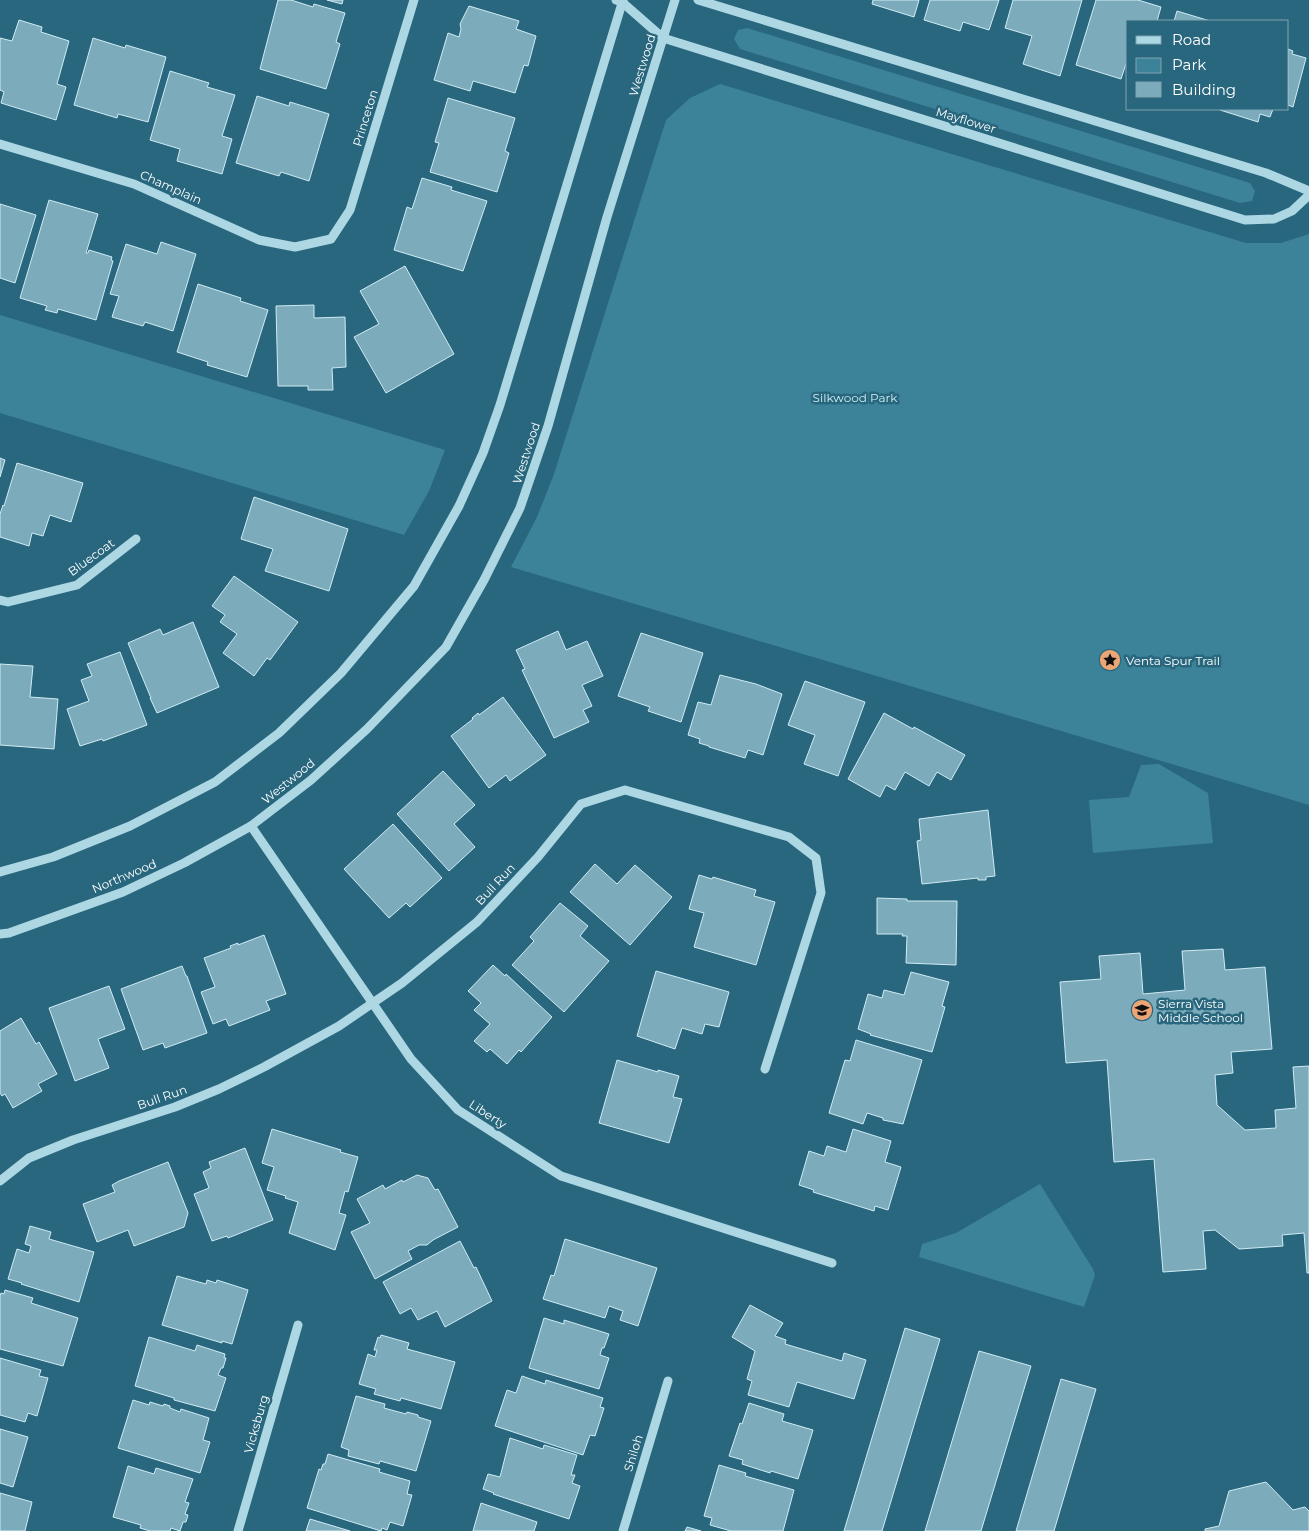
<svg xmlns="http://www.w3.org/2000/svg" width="1309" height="1531" viewBox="0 0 1309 1531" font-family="Montserrat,sans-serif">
	<rect width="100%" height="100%" fill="#28677d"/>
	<g fill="#3c839a">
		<path d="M747,28L1250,183L1255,191L1252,201L1240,203L740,49L734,39L738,30Z"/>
		<path d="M720,84L1246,243H1281L1309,234V805L511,567L537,517L554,474L666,120L690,98Z"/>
		<path d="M0,315L445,450L429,491L404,535L0,413Z"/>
		<path d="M1159,764L1208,793L1213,843L1093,853L1089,800L1129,797L1141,765Z"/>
		<path d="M1040,1184L1093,1269L1095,1275L1084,1307L919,1257L922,1244L956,1233Z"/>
	</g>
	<g fill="#7cacbc" stroke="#d0ebf4">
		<path d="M278,0H291L313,7L314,4L345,13L336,42L340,44L326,89L260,69Z"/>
		<path d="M327,0H343L342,4Z"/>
		<path d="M873,0H919L914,17L872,4Z"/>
		<path d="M930,0H999L989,30L963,22L960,31L924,20Z"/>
		<path d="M1013,0H1082L1060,76L1023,64L1032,36L1005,28Z"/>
		<path d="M1096,0H1138L1161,7L1157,21H1128V58L1121,79L1076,65Z"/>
		<path d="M469,6L519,21L516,29L536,36L528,66L524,65L515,93L473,81L470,91L434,80L448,33L459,37L461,29L460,24Z"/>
		<path d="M1177,11L1210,21H1174Z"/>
		<path d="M19,20L42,27L41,32L69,41L57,84L66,87L56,120L1,103L4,92L0,90V38L12,41Z"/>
		<path d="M93,38L125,48L126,45L166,57L148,122L118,114L117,118L74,105Z"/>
		<path d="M1288,49L1293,51L1292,54L1306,58L1293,107L1288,105Z"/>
		<path d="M170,71L209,83L207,87L235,95L222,136L232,139L222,174L177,161L180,149L150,140Z"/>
		<path d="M257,96L289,106L290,102L329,114L309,181L281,172L279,176L236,163Z"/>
		<path d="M448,98L515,118L505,151L509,153L497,192L430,172L439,143L435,142Z"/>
		<path d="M1221,109H1273L1270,117L1260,114L1258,122L1220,110Z"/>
		<path d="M422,178L452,187L451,190L487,201L463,271L394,250L407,207L412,209Z"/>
		<path d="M49,200L98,214L86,253H88L89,250L112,257L111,260L113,261L96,320L58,309L57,313L45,310L47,306L20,298Z"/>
		<path d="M0,204L36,215L15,283L0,278Z"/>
		<path d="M161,242L196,254L173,331L145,322L143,326L112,317L119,296L110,294L126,244L157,254Z"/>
		<path d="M405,266L454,354L386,393L354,337L379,324L360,291Z"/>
		<path d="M198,284L241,298L240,301L268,310L247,377L207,365L208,362L177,352Z"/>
		<path d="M314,305V318L345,317L346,367L332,368L333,390H308V386H278L276,306Z"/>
		<path d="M0,458L5,460L0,477Z"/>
		<path d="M17,463L83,483L71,522L50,515L43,536L32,533L29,546L0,537V514L3,505L4,506Z"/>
		<path d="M254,497L348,529L329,591L265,571L273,549L241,539Z"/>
		<path d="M234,576L298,622L270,660L267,658L254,676L223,653L237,634L220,622L225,615L212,606Z"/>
		<path d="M193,622L219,687L157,713L150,698H151L128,643L160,629L163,635Z"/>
		<path d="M558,631L566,650L587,641L603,676L582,685L592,706L583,710L589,722L554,738L522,670L525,669L516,650Z"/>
		<path d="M641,633L703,653L681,722L648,711L650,707L618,696Z"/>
		<path d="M120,652L147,725L103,741L102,739L80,746L67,709L89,701L81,680L92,676L87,664Z"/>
		<path d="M0,664L33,666L30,697L58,699L54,749L0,745Z"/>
		<path d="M720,675L756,684L782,694L763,755L748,750L745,758L709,747V746L699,743L700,739L688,735L698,702L711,705Z"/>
		<path d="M805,681L865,702L838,776L804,764L815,735L788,725Z"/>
		<path d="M503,697L546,755L510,781L506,775L489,788L451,736L473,719L472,718L478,713L479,715Z"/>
		<path d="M884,713L913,729L914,727L965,755L951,780L937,772L929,786L905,772L895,790L886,785L880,797L848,779Z"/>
		<path d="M443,771L475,805L454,824L475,847L449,871L397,814Z"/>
		<path d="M988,810L995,876L986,877V880H978V878L922,884L917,841L921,840L919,819Z"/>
		<path d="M393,824L442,878L410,907L406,903L389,918L344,869Z"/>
		<path d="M595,864L617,884L635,865L672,897L630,945L570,892Z"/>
		<path d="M699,875L712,879L713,877L756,890L754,896L775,902L756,965L694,947L704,913L689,909Z"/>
		<path d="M877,898L907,899V901H957L956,965L906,963L907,936H902L903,934H877Z"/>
		<path d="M560,903L588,926L580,936L609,961L564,1012L512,965L534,941L530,937Z"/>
		<path d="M264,935L286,994L266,1001L270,1010L229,1026L226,1019L213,1024L201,992L215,987L204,958L231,948L230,946L238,943V945Z"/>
		<path d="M1223,949L1225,970L1265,967L1272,1049L1231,1052L1233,1073L1215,1075L1217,1105L1245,1130L1276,1128L1275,1110L1296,1108L1293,1067L1309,1066V1273H1307L1304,1233L1282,1235L1283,1246L1239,1249L1215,1230L1203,1231L1206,1269L1163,1272L1154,1159L1114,1162L1107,1060L1066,1063L1060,982L1101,979L1099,956L1140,953L1143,994L1185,990L1182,951Z"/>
		<path d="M493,965L505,976L506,974L552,1017L521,1052L519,1050L507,1064L490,1049L487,1052L474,1041L490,1024L474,1010L481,1003L468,991Z"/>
		<path d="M182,966L186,976H187L207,1033L165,1048L163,1043L143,1050L121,989Z"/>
		<path d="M656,971L729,992L719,1027L705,1024L702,1034L682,1028L675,1049L637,1036Z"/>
		<path d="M911,972L949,982L942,1006L945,1007L932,1052L870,1035L871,1034L858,1029L868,994L882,998L884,990L904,995Z"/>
		<path d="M109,986L125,1029L98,1039L109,1068L75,1081L49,1008Z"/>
		<path d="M21,1018L36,1044L39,1042L57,1074L38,1084L42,1091L13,1108L5,1094L2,1096L0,1093V1031Z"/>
		<path d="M856,1040L922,1060L903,1124L883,1120V1118L867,1113L863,1124L829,1113L845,1060L850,1061Z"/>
		<path d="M617,1060L658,1072V1070L679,1076L673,1097L682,1099L669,1143L599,1123Z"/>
		<path d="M272,1129L341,1150L340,1152L358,1157L348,1192L345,1191L339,1213L346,1215L335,1250L289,1233L298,1202L285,1198L286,1196L267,1190L274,1167L262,1163Z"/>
		<path d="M853,1129L891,1141L885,1162L901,1167L888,1210L875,1206L874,1211L813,1192L814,1190L799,1185L809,1151L824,1156L827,1146L846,1152Z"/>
		<path d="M245,1148L273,1220L228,1238L227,1236L212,1241L194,1194L209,1188L203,1172L211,1168L209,1162Z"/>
		<path d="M168,1162L188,1213L184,1227L134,1246L128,1230L97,1242L83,1204L115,1192L112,1185L119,1181Z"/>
		<path d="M417,1175L428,1178L435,1190L438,1189L458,1227L433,1240L427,1245H419L408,1251L412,1259L375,1279L351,1232L370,1223L357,1199L383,1185L385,1189L402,1180L403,1182Z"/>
		<path d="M30,1226L51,1232L49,1239L94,1252L79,1302L21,1284L22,1283L8,1279L17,1249L29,1253L31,1246L25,1244Z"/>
		<path d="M565,1239L657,1268L638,1326L620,1320L623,1311L609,1306L605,1318L543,1299L551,1275L554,1276Z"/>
		<path d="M460,1241L474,1268L476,1267L492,1301L445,1327L437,1311L418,1320L411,1308L400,1314L383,1282Z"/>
		<path d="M177,1276L206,1284L207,1280L216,1283L217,1280L248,1290L232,1344L222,1341V1343L162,1325Z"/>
		<path d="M5,1290L33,1298L31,1303L78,1318L63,1366L0,1349V1296L1,1293L4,1294Z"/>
		<path d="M750,1305L783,1323L775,1336L786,1340L785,1344L842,1361L844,1353L866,1360L854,1399L797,1382L789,1407L748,1395L752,1381L747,1379L755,1351L732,1337Z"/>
		<path d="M544,1318L564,1324V1320L609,1334L604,1348H602L600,1355L609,1358L599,1389L529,1368Z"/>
		<path d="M905,1328L940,1339L882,1531H844Z"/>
		<path d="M381,1335L409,1343L407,1349L455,1362L441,1409L401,1398L400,1401L374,1394L376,1389L359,1384L368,1354L375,1357L377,1350H374L378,1337L380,1338Z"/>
		<path d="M149,1337L195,1351L197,1345L225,1354L224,1358H226L223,1368H221L218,1375L226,1378L215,1411L174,1400V1398L135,1386Z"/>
		<path d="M979,1351L1031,1366L981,1531H925Z"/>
		<path d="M0,1358L41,1370L39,1376L48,1378L37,1416L28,1413L25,1422L0,1415Z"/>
		<path d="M522,1376L545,1384L546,1380L603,1398L600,1407L604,1408L595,1436L590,1435L583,1455L495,1426L507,1390L516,1393Z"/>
		<path d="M1061,1379L1096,1389L1054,1531H1016Z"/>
		<path d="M356,1396L385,1404L384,1408L406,1414L407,1412L418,1415V1417L431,1421L416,1471L380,1461L379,1464L348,1456L349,1450L341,1447Z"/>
		<path d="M133,1400L149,1405L150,1402L163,1406L164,1404L170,1406V1408L180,1412L181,1409L209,1418L203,1440L210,1442L200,1473L118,1448Z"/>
		<path d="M749,1403L784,1414L782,1421L813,1430L798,1479L771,1471L770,1473L742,1464L743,1460L729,1456L740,1423L742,1424Z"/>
		<path d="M0,1429L28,1437L13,1487L0,1483Z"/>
		<path d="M510,1438L543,1449L544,1445L577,1455L571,1475H575L572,1483L580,1486L569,1519L493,1494L494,1493L483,1489L488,1474L500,1477Z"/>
		<path d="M328,1454L380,1469L379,1472L410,1481L407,1494L412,1495L403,1526L390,1522L387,1530L382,1528L381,1531L307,1508L319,1469L321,1470L323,1464H325Z"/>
		<path d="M719,1465L746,1473L745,1476L794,1490L783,1531H731L710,1525L712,1518L704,1516Z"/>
		<path d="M128,1466L154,1474L156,1468L193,1479L185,1502L189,1503L185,1514L188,1515L186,1522H183L180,1531L171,1528L170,1531H150L140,1528L141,1525L113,1517Z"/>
		<path d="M1266,1482L1293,1510L1305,1507L1309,1511V1531H1205V1529L1219,1526L1229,1491Z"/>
		<path d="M0,1493L32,1502L25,1531H0Z"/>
		<path d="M481,1503L537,1522L534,1531H473Z"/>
		<path d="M310,1519L350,1531H306Z"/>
		<path d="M687,1527L701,1531H685Z"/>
	</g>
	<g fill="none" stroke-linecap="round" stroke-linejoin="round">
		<g stroke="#aed7e4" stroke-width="9">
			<path d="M616,0L622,2L663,38L1245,220L1274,219L1292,211L1309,195"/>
			<path d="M698,0L1266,173L1309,191"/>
			<path d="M0,144L134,184L259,240L295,247L331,239L350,210L414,0"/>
			<path d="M0,600L8,602L77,585L136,539"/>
			<path d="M251,826L411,1059L458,1110L561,1176L832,1263"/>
			<path d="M0,872L53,857L130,826L215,782L279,733L341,673L414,586L459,506L483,453L500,405L623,0"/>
			<path d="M0,934L9,933L123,892L184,863L251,826L311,780L367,729L446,647L484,580L520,508L548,426L607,217L675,0"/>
			<path d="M0,1181L29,1158L73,1140L175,1107L219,1089L264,1067L339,1026L402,983L477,922L538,857L581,804L625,790L789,837L816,858L821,893L765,1069"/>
			<path d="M238,1531L298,1325"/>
			<path d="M623,1531L668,1381"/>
		</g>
	</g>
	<defs>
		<g id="sight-disc" transform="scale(1.125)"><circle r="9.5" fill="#eca575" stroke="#28677d"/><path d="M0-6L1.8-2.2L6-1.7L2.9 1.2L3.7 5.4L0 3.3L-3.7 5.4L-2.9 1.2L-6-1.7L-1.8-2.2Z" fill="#111"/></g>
		<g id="school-disc" transform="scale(1.125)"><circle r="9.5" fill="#eca575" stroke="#28677d"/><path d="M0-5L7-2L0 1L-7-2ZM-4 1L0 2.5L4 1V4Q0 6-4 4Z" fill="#111"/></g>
	</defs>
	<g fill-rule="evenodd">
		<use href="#sight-disc" x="1110" y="660"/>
		<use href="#school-disc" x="1142" y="1010"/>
	</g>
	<g text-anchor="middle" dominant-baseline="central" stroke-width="5" stroke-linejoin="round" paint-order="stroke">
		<g font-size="12" fill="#fff" stroke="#28677d">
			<text transform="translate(642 65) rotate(-73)">Westwood</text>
			<text transform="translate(365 118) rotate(-73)">Princeton</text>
			<text transform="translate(966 120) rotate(17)">Mayflower</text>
			<text transform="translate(171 187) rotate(24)">Champlain</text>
			<text transform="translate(526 453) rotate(-72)">Westwood</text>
			<text transform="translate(91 557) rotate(-36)">Bluecoat</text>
			<text transform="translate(288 781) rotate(-39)">Westwood</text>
			<text transform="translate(124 876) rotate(-23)">Northwood</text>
			<text transform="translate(495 884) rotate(-47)">Bull Run</text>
			<text transform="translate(162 1097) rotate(-19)">Bull Run</text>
			<text transform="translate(488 1114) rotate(33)">Liberty</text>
			<text transform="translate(256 1424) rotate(-74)">Vicksburg</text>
			<text transform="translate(633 1453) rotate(-73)">Shiloh</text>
		</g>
		<g font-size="12" fill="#d0ebf4" stroke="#28677d">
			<text x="855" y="397">Silkwood Park</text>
		</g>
		<g font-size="12" fill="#fff" stroke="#28677d" text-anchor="start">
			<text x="1126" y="660">Venta Spur Trail</text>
			<text x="1158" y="1003">Sierra Vista<tspan x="1158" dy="14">Middle School</tspan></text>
		</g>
	</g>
	<rect x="1126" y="20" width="162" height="90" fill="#28677d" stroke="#7ea4b1"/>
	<rect x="1136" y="36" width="25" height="8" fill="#aed7e4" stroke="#7ea4b1"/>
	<text x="1172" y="45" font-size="15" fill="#ffffff">Road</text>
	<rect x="1136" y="58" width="25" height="15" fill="#3c839a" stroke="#7ea4b1"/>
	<text x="1172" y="70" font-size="15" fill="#ffffff">Park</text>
	<rect x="1136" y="82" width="25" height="15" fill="#7cacbc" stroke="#7ea4b1"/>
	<text x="1172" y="95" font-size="15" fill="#ffffff">Building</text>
</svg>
